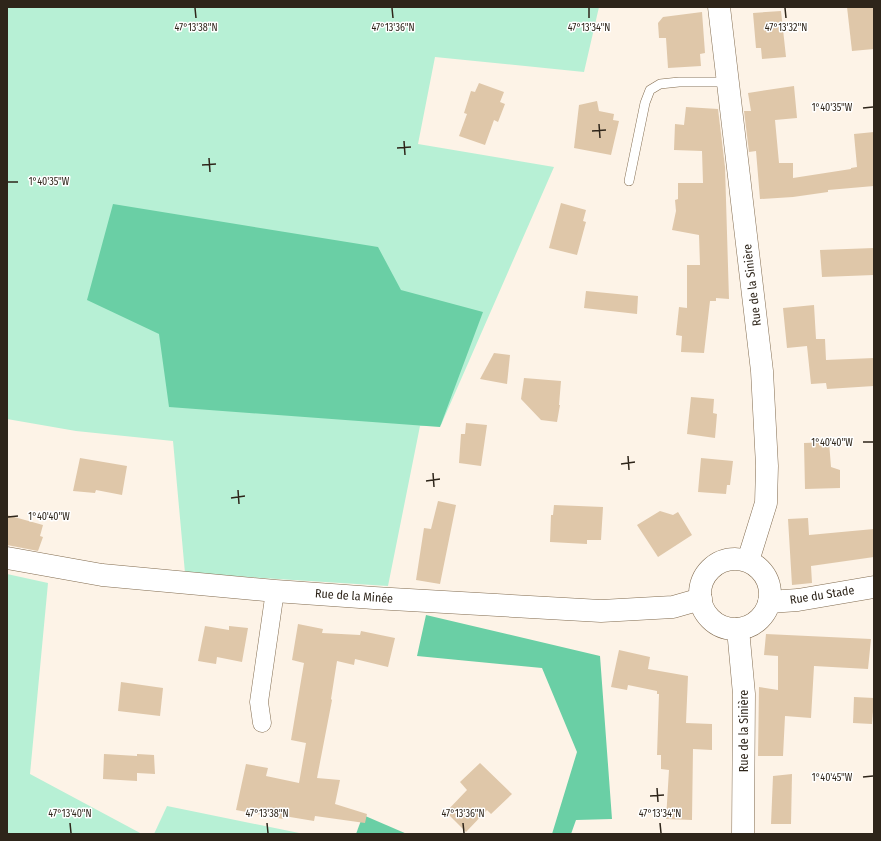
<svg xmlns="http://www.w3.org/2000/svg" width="881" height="841" viewBox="0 0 881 841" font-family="'Fira Sans Condensed',sans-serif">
	<rect width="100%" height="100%" fill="#fdf3e7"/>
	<g fill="#b7f0d5">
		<path d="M7,7H599L584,72L435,57L418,144L554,167L441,425L420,426L388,586L185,573L173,441L76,431L7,419Z"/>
		<path d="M7,574L48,583L30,774L142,834H7Z"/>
		<path d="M167,806L304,834H154Z"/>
	</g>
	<g fill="#6acfa5">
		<path d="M113,204L378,247L401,290L483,312L440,427L169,407L159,334L87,300Z"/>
		<path d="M426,615L600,656L612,819L576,820L571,834H552L577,752L542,668L417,656Z"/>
		<path d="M363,815L407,834H356Z"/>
	</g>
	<g fill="#dfc7a9">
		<path d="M847,7H873L874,49L852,51Z"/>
		<path d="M781,11L786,57L762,59L761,48H756L753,13Z"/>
		<path d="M702,12L705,53L700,54L701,66L668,68L666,38H659L658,23L663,17Z"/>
		<path d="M479,83L504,92L500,102L505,104L498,122L494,120L485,145L459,136L467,114L464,113L471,91L475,92Z"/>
		<path d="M794,86L797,118L775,120L779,163H793V178L851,169V168L857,167L854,134L874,132V186L828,190V192L793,197L760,199L756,151L749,152L744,111H751L748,93Z"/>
		<path d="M597,101L599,111L614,114L613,120L619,121L611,155L574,148L579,105Z"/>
		<path d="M686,107L718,109L725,167L729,299L716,298V301H710L704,353L681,352L682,336L676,335L679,307L687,308V265H700L699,235L672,230L676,211L675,200L678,199V183H703L702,151L674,150L675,124L684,125Z"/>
		<path d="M561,203L586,210L583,221L586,222L577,255L549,248Z"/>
		<path d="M874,248V275L822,277L820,250Z"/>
		<path d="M586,291L638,296L637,314L584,308Z"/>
		<path d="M814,305L816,339H825L826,360L874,358V386L827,389L826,383L811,384L807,346L787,348L783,308Z"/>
		<path d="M494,353L510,355L507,384L480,379Z"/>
		<path d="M524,378L561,381L559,405H560L557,422L541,420L521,399Z"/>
		<path d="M691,397L714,399L713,413L717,414L715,438L687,434Z"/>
		<path d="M466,423L487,425L481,466L459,463L461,434H465Z"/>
		<path d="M829,442L831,467L840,470V488L805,489L804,443Z"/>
		<path d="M80,458L127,466L122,495L96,490L95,493L73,491Z"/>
		<path d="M701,458L733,461L730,485H727L726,494L698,492Z"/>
		<path d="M438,501L456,505L440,584L416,580L424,528L431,529Z"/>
		<path d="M554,505L603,507L601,540H587V544L550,542L551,515H553Z"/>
		<path d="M660,511L673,515L678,512L692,535L658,557L637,525Z"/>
		<path d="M7,515L43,525L40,536L43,537L38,551L7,545Z"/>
		<path d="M808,518L809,535L874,529V557L811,566L812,583L792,585L788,519Z"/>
		<path d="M298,624L323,629L322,633L360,635L361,631L395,638L388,667L355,659L354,665L337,661L331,699L332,700L317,778L340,780L335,804L367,814L365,823L315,816L314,821L284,816L283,819L236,810L246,764L268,768L266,776L299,783L306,743L291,740L304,663L292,660Z"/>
		<path d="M205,626L229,630V626L248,628L242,662L217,657L216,664L198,661Z"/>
		<path d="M766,634L871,639L868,669L814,666L811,718L785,716L783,756H758L759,687L778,690V656L764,655Z"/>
		<path d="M619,650L650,657L648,669L688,676L686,723L712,724V750L693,749L692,820L666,819L669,770L661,769V755H657L659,694H657V691L628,685L627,690L611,687Z"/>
		<path d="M121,682L163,688L160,716L118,711Z"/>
		<path d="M854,697L874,698L872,724L853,723Z"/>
		<path d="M104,754L137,756V754L154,755L155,774L137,773V781L103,779Z"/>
		<path d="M480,763L512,794L491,814L487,810L466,832L446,812L467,790L460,782Z"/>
		<path d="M792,774L791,824H771L773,776Z"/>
	</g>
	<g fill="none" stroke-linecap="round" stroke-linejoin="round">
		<g stroke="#826c50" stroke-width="10">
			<path id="service" d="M629,181L645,103L650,90L660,84L679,82H728"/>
		</g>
		<g stroke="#826c50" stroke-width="19">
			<path id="minor" d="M262,723L259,702L275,591"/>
		</g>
		<g stroke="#826c50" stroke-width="23">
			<g id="tertiary">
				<path d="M719,7L762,371L767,466L766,503L748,561"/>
				<path d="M7,558L102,575L275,591L374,598L601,611L673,607L701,599"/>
				<circle cx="735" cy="594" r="35"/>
				<path d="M769,602L798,600L874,587"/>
				<path d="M738,629L744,694L743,834"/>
			</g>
		</g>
		<use href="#service" stroke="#fff" stroke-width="9"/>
		<use href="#minor" stroke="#fff" stroke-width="18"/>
		<use href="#tertiary" stroke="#fff" stroke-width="22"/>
	</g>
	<path fill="none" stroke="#2e251a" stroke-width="1.5" d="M195,8L196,18M392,8L393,18M589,8V18M785,8L786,18M863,108L873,107M599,124L600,138M592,131L606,130M404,141L405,155M397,148L411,147M209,158L210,172M202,165L216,164M8,182H18M863,442H873M628,456L629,470M621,464L635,462M433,473L434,487M426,481L440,479M238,490L239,504M231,498L245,496M8,517L18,516M863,777L873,776M657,788L658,802M650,796L664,795M70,823L71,833M267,823L268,833M463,823L464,833M660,823L661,833"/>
	<g text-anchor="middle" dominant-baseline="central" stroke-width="3" stroke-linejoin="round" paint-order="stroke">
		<g font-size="12" fill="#2e251a" stroke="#fff">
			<text transform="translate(752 285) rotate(-97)">Rue de la Sinière</text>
			<text transform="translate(822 595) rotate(-9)">Rue du Stade</text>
			<text transform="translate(354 596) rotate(4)">Rue de la Minée</text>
			<text transform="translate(744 731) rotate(-90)">Rue de la Sinière</text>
		</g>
	</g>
	<g font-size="10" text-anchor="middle" fill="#2e251a" stroke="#fff" stroke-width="3" stroke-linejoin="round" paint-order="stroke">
		<text x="196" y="31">47°13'38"N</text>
		<text x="393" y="31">47°13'36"N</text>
		<text x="589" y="31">47°13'34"N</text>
		<text x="786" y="31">47°13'32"N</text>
		<text x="832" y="111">1°40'35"W</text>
		<text x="49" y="185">1°40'35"W</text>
		<text x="832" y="446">1°40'40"W</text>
		<text x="49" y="520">1°40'40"W</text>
		<text x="832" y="781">1°40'45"W</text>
		<text x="70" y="817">47°13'40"N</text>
		<text x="267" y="817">47°13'38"N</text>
		<text x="463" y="817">47°13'36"N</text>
		<text x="660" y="817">47°13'34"N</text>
	</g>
	<rect width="881" height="841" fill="none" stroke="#2e251a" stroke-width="16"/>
</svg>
